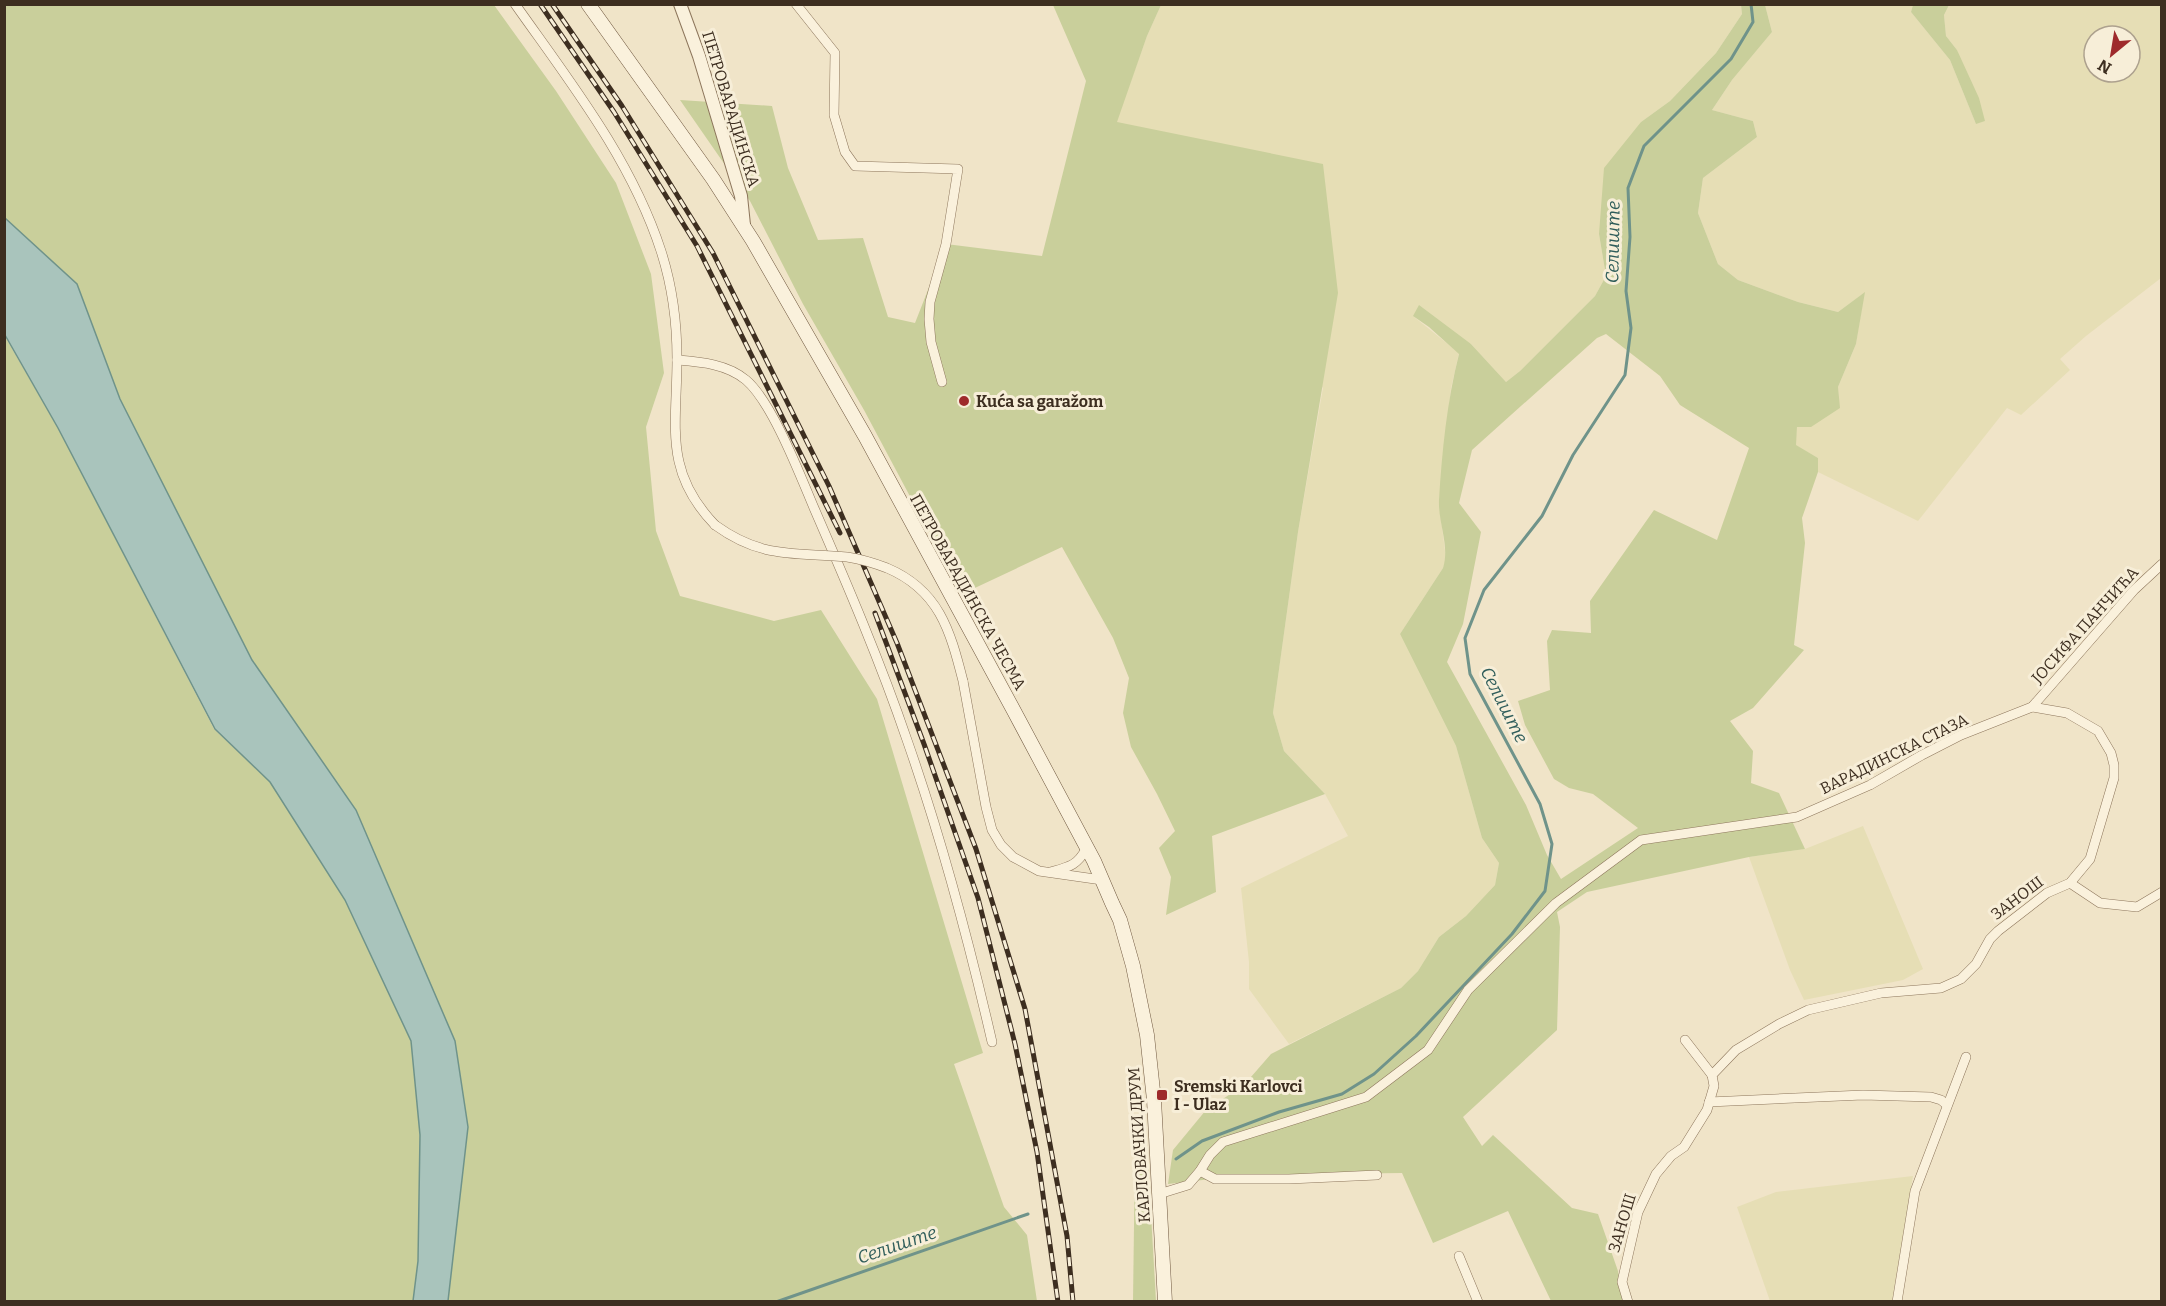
<svg xmlns="http://www.w3.org/2000/svg" width="2166" height="1306" viewBox="0 0 2166 1306" font-family="Bitter,serif">
	<rect width="100%" height="100%" fill="#f0e4c8"/>
	<g fill="#e6deb5" fill-rule="evenodd">
		<path d="M1161,5H1741L1742,14L1716,53L1670,101L1641,122L1599,234L1606,276L1595,296L1520,371L1506,382L1471,344L1413,316L1459,353L1451,388L1439,503L1446,559L1443,568L1400,634L1456,746L1482,838L1499,863L1495,885L1466,916L1439,937L1418,971L1401,988L1289,1044L1249,989V962L1241,888L1348,836L1325,794L1284,751L1273,713L1298,532L1323,388L1116,122L1147,36Z"/>
		<path d="M1765,5H1913L1911,12L1950,60L1976,124L1957,50L1946,36L1944,15L1949,5H2161V278L2086,336L2060,359L2070,370L2021,415L2007,408L1918,521L1818,472V458L1795,445L1797,427L1839,408L1838,387L1856,344L1864,293L1838,312L1798,302L1738,280L1718,264L1698,213L1703,178L1757,137L1753,121L1712,110L1732,80L1772,32ZM2094,36H2130V72H2094Z"/>
		<path d="M1863,826L1923,969L1903,980L1804,1000L1790,970L1749,857L1805,849Z"/>
		<path d="M1913,1176L1892,1301H1770L1737,1207L1776,1192Z"/>
	</g>
	<g fill="#c9cf9b" fill-rule="evenodd">
		<path d="M5,5H494L556,91L616,183L651,274L664,373L646,427L656,531L680,596L774,621L821,610L877,699L983,1053L954,1064L1004,1207L1027,1235L1037,1301H448L468,1127L455,1041L356,810L252,660L120,399L77,284L5,218Z"/>
		<path d="M1053,5H1161L1147,36L1117,122L1323,164L1338,293L1298,532L1273,713L1284,751L1325,794L1212,836L1216,892L1166,915L1171,877L1159,848L1175,831L1157,794L1131,747L1123,713L1129,678L1113,638L1062,547L962,594L864,410L803,304L750,201L680,100L772,106L788,168L818,240L863,238L888,317L915,323L946,244L1042,256L1086,81Z"/>
		<path d="M1741,5H1765L1772,32L1732,80L1712,110L1753,121L1757,137L1703,178L1698,213L1718,264L1738,280L1798,302L1838,312L1865,292L1856,344L1838,387L1840,408L1811,427H1797L1796,445L1818,458V472L1802,518L1805,543L1794,645L1804,650L1753,708L1730,721L1753,751L1751,783L1779,793L1805,849L1749,857L1587,892L1557,912L1560,927L1557,1030L1463,1117L1482,1146L1493,1135L1572,1208L1598,1214L1618,1271L1623,1301H1551L1508,1211L1433,1243L1402,1173L1246,1175L1168,1184L1173,1150L1206,1110L1244,1085L1271,1054L1401,988L1418,971L1439,937L1466,916L1495,885L1499,863L1482,838L1456,746L1400,634L1443,568C1450,546 1438,523 1439,500C1442,451 1447,401 1459,354L1429,327L1413,316L1419,305L1471,344L1506,382L1520,371L1595,296L1606,276L1599,234L1604,168L1641,122L1670,101L1716,53L1742,14ZM1606,334L1660,376L1680,405L1749,448L1717,540L1654,510L1590,601L1591,633L1552,630L1547,641L1550,690L1518,701L1525,725L1554,779L1569,788L1593,794L1638,828L1561,879L1547,855L1526,805L1447,662L1463,624L1481,532L1459,503L1472,450L1597,338Z"/>
		<path d="M1913,5H1949L1944,15L1946,36L1957,50L1979,98L1985,121L1976,124L1950,60L1911,12Z"/>
		<path d="M4,335L58,428L214,729L270,782L345,900L411,1041L420,1135L418,1261L413,1301H5Z"/>
		<path d="M1147,1145L1156,1301H1133L1135,1149Z"/>
	</g>
	<path fill="#a9c4bc" stroke="#6f938a" stroke-width="1.5" d="M5,218L77,284L120,399L252,660L356,810L455,1041L468,1127L448,1301H413L418,1261L420,1135L411,1041L345,900L270,782L215,729L58,428L5,335Z"/>
	<g fill="none" stroke-linecap="round" stroke-linejoin="round">
		<g stroke="#6f938a" stroke-width="3">
			<path d="M1176,1159L1202,1141L1279,1112L1342,1094L1374,1074L1416,1036L1512,934L1545,891L1552,844L1540,804L1470,674L1465,638L1484,590L1542,516L1573,455L1625,375L1631,328L1626,291L1630,237L1628,188L1644,146L1731,59L1753,22L1751,4"/>
			<path d="M776,1302L1028,1214"/>
		</g>
		<g stroke="#8d765c" stroke-width="10">
			<g id="minor">
				<path d="M515,4C570,82 631,159 661,251C672,285 677,323 677,359C677,426 663,471 715,525"/>
				<path d="M796,4L835,53L834,115L845,152L855,166L958,169L946,244L930,302L929,319L931,342L942,382"/>
				<path d="M677,360C701,362 727,364 746,380C772,402 800,475 814,508C847,584 880,661 907,740C941,837 969,942 992,1042"/>
				<path d="M963,681L986,807L992,830L1001,845L1013,857L1039,871L1102,880"/>
				<path d="M2032,707L2134,590L2162,564"/>
				<path d="M1050,872C1068,867 1077,866 1086,849"/>
				<path d="M2070,883L2100,903L2137,907L2162,892"/>
				<path d="M1685,1040L1712,1075"/>
				<path d="M1709,1102L1863,1095L1931,1097L1941,1100L1947,1105"/>
				<path d="M1200,1171L1215,1179H1289L1377,1175"/>
				<path d="M1159,1194L1188,1185L1200,1171L1210,1155L1223,1142L1366,1097L1428,1050L1468,990L1556,903L1641,840L1797,817L1870,785L1922,755L1961,735L2032,707L2067,713L2098,731L2111,753L2114,765V778L2090,859L2070,883L2047,893L1998,931L1990,939L1976,964L1961,979L1941,988L1881,993L1808,1010L1779,1024L1736,1050L1712,1075L1714,1086L1707,1110L1684,1147L1671,1156L1656,1174L1638,1212L1622,1282L1628,1302"/>
				<path d="M1459,1256L1478,1302"/>
				<path d="M1897,1302L1915,1191L1966,1057"/>
			</g>
		</g>
		<g stroke="#8d765c" stroke-width="14">
			<path id="tertiary" d="M680,4L699,56L741,196L744,225"/>
		</g>
		<g stroke="#6f573f" stroke-width="15">
			<path id="secondary" d="M588,4L713,179L753,241L865,436L1014,711L1094,861L1112,903L1120,920L1133,966L1147,1035L1154,1100L1165,1302"/>
		</g>
		<use href="#minor" stroke="#faf1dc" stroke-width="9"/>
		<use href="#tertiary" stroke="#faf1dc" stroke-width="12"/>
		<use href="#secondary" stroke="#faf1dc" stroke-width="14"/>
		<g stroke="#3d2e20" stroke-width="5">
			<g id="rail">
				<path d="M540,4L614,112L697,246L840,533"/>
				<path d="M552,4L622,106L713,253L829,486L897,643L976,849L1025,1009L1067,1236L1073,1302"/>
				<path d="M875,613L924,744L978,898L1015,1044L1037,1152L1058,1302"/>
			</g>
		</g>
		<use href="#rail" stroke="#f7eed8" stroke-width="3" stroke-dasharray="9" stroke-linecap="butt"/>
		<g stroke="#8d765c" stroke-width="10" stroke-linecap="butt">
			<path id="minor-bridge" d="M715,525C762,559 793,552 847,557C860,559 874,563 887,568C939,590 950,630 963,681"/>
		</g>
		<use href="#minor-bridge" stroke="#faf1dc" stroke-width="9"/>
	</g>
	<g fill="#9e2a2b" stroke="#f7eed8" stroke-width="2">
		<circle cx="964" cy="401" r="6"/>
		<rect x="1156" y="1089" width="12" height="12" rx="3"/>
	</g>
	<g text-anchor="middle" dominant-baseline="central" stroke-width="6" stroke-linejoin="round" paint-order="stroke">
		<g font-size="16" fill="#3d2e20" stroke="#f7eed8">
			<text transform="translate(731 109) rotate(73)">ПЕТРОВАРАДИНСКА</text>
			<text transform="translate(968 592) rotate(61)">ПЕТРОВАРАДИНСКА ЧЕСМА</text>
			<text transform="translate(2085 625) rotate(-48)">ЈОСИФА ПАНЧИЋА</text>
			<text transform="translate(1894 754) rotate(-26)">ВАРАДИНСКА СТАЗА</text>
			<text transform="translate(2017 898) rotate(-37)">ЗАНОШ</text>
			<text transform="translate(1139 1145) rotate(-94)">КАРЛОВАЧКИ ДРУМ</text>
			<text transform="translate(1622 1223) rotate(-73)">ЗАНОШ</text>
		</g>
		<g font-size="16" font-weight="bold" fill="#3d2e20" stroke="#f7eed8" text-anchor="start">
			<text x="976" y="401">Kuća sa garažom</text>
			<text x="1174" y="1086">Sremski Karlovci<tspan x="1174" dy="18">I - Ulaz</tspan></text>
		</g>
		<g font-size="18" font-style="italic" fill="#2f5d5a" stroke="#f7eed8">
			<text transform="translate(1613 242) rotate(-89)">Селиште</text>
			<text transform="translate(1504 705) rotate(63)">Селиште</text>
			<text transform="translate(897 1245) rotate(-19)">Селиште</text>
		</g>
	</g>
	<rect width="2166" height="1306" fill="none" stroke="#3d2e20" stroke-width="12"/>
	<g transform="translate(2112 54) rotate(210)"><circle r="28" fill="#f7eed8" stroke="#ada18e" stroke-width="1.5"/>
	<path d="M0-4.5L10 22L0 15L-10 22Z" fill="#9e2a2b"/>
	<text y="-9" font-size="16" font-weight="bold" text-anchor="middle" fill="#3d2e20">N</text>
	</g>
</svg>
